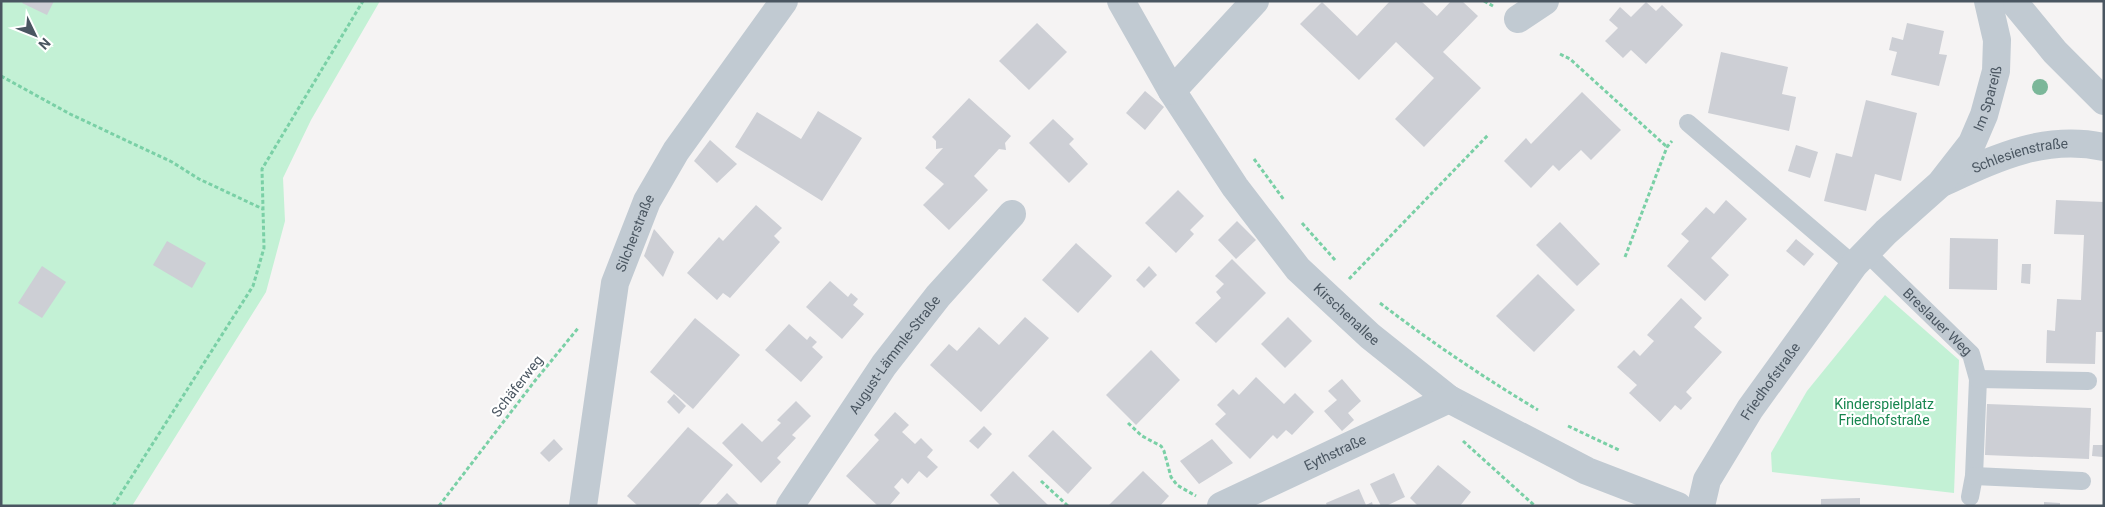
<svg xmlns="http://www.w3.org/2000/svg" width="2105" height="507" viewBox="0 0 2105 507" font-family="Roboto,sans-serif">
	<rect width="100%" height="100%" fill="#f5f3f3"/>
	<g fill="#c3f1d5">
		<path d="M1,1H380L311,120L283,178L285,221L266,292L132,506H1Z"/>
		<path d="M1885,295L1959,360L1954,493L1772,472L1771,453L1807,391Z"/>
	</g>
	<g fill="#cdcfd5">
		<path d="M23,1H54L47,15L22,3Z"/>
		<path d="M1390,1H1421L1437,16L1451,1H1462L1478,16L1443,52L1481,88L1424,147L1395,119L1434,78L1396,42L1359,80L1300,24L1322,2L1357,36Z"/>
		<path d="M1646,2L1656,11L1662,5L1683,25L1646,64L1631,50L1623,58L1605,41L1618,28L1609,20L1620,7L1631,17Z"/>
		<path d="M1037,23L1067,52L1029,90L999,61Z"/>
		<path d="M1907,23L1944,31L1939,54L1947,55L1939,86L1891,75L1897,52L1889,50L1892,37L1903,40Z"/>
		<path d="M1721,52L1788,67L1782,94L1796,97L1789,131L1708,113Z"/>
		<path d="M1145,91L1164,107L1145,130L1126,113Z"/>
		<path d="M1582,92L1621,130L1591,160L1581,150L1559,171L1553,165L1531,188L1504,161L1526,138L1531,144Z"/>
		<path d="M969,98L1011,136L1005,143L1006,150L999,149L974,176L988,190L949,230L923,205L944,184L925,168L943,148L936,149V141L932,137Z"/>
		<path d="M1866,100L1917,113L1901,181L1875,174L1866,211L1824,201L1836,153L1852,157Z"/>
		<path d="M818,111L862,138L822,201L735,147L757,112L801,139Z"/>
		<path d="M1053,119L1074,139L1069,144L1088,164L1069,183L1029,143Z"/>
		<path d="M710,140L737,164L717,183L694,161Z"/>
		<path d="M1796,145L1818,152L1810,178L1788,171Z"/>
		<path d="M1178,190L1204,216L1190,230L1194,234L1176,253L1145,223Z"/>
		<path d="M1726,200L1747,219L1711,258L1729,275L1705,301L1667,266L1689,241L1681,234L1706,207L1714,214Z"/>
		<path d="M2056,200L2104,202L2103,332H2096L2095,364L2046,363L2047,330L2055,331L2057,299L2081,300L2084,235L2054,234Z"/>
		<path d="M756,205L782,228L774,236L780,242L730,298L723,293L717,300L687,273L719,237L723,241Z"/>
		<path d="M1237,221L1256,240L1236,259L1218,240Z"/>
		<path d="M1560,222L1600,264L1577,286L1536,245Z"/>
		<path d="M654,229L674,252L663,277L644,256Z"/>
		<path d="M1950,238L1998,239L1997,290L1949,289Z"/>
		<path d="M1796,239L1814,254L1804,266L1786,251Z"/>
		<path d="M167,241L206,263L192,288L153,265Z"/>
		<path d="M1076,243L1112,276L1078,313L1042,280Z"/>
		<path d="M1232,259L1266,293L1216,343L1195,323L1221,298L1216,292L1224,284L1215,276Z"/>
		<path d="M2022,264H2031L2030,284L2021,283Z"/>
		<path d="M42,266L66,282L42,318L18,303Z"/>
		<path d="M1149,266L1157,275L1144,288L1136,280Z"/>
		<path d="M1538,274L1575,310L1534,352L1496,316Z"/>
		<path d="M830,281L848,297L851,293L858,299L853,305L864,314L842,339L806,307Z"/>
		<path d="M1681,298L1702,318L1694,327L1722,352L1686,392L1692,398L1681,410L1675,405L1660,422L1629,393L1637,385L1617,367L1634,350L1640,356L1654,341L1647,335Z"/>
		<path d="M1025,317L1049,338L981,412L930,365L949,344L957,351L979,327L999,345Z"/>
		<path d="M1288,317L1312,341L1285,368L1261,344Z"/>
		<path d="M695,318L740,355L693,409L650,372Z"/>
		<path d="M789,324L807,340L810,336L817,342L812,347L823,357L801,382L765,350Z"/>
		<path d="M1151,350L1180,380L1136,425L1106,395Z"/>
		<path d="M1256,377L1284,404L1295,393L1314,412L1292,435L1286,430L1277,439L1273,435L1250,459L1215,424L1226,414L1217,405L1233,389L1239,395Z"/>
		<path d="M1342,379L1361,401L1348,413L1354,420L1342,431L1324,411L1337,400L1328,391Z"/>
		<path d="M674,394L686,406L679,414L667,402Z"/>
		<path d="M796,401L811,416L792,435L796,438L777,458L781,462L761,483L722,443L742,423L762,442L781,423L777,420Z"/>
		<path d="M1987,404L2091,408L2089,459L1985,455Z"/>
		<path d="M895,412L909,425L902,432L915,444L921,438L933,450L927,457L938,467L927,478L919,471L908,484L902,478L894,487L900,493L889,506H878L846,476L879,440L874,435Z"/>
		<path d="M984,426L992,434L978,449L969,441Z"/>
		<path d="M688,427L733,465L698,506H638L627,496Z"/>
		<path d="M1053,430L1092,468L1068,494L1028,456Z"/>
		<path d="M554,439L563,449L549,462L540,453Z"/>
		<path d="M1212,439L1233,463L1199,484L1180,461Z"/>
		<path d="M2093,445H2104L2103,457L2092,456Z"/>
		<path d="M1438,465L1471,492L1460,506H1418L1410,498Z"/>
		<path d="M1013,471L1049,506H1001L990,495Z"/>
		<path d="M1143,471L1169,496L1160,506H1108Z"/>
		<path d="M1394,473L1405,497L1386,506H1381L1370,484Z"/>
		<path d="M1359,489L1366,505L1372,502L1373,506H1327L1326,503Z"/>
		<path d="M727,493L740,506H715Z"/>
		<path d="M1860,498V506H1821V499Z"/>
		<path d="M2044,502L2060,503V506H2044Z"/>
	</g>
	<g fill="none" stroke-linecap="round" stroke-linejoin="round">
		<g stroke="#7ad0a6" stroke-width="3" stroke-dasharray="4 2.5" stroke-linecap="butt">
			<path d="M1484,1L1493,6"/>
			<path d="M1560,54L1570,59L1667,147"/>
			<path d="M1,76L70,114L172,162L199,179L263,209"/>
			<path d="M1254,159L1284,200"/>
			<path d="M1302,223L1336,261"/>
			<path d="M1625,257L1667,147L1672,141"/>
			<path d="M1349,279L1489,134"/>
			<path d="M1380,303C1431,342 1483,377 1538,410"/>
			<path d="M1128,423L1142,436L1161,446L1164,451L1171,477L1177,485L1196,496"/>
			<path d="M1568,426L1619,450"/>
			<path d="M1463,441L1535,506"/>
			<path d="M1041,481L1068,506"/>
			<path d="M113,506L253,286L264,248L262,169L363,1"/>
			<path d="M439,506L534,382L579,327"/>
		</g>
		<g stroke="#c1cad2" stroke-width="18">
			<path d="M1688,123L1854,265"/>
			<path id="s1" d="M1866,252L1971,354L1978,379L1974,476L1970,497"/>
			<path d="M1978,379L2088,381"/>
			<path d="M1974,476L2082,481"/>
		</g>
		<g stroke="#c1cad2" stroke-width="28">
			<path id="s2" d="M1121,1L1172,91L1235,187L1298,269L1370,336L1449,399L1587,471L1678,506"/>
			<path d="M2013,1L2055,52L2104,101"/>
			<path d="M1518,19L1545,1"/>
			<path d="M1172,91L1255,1"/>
			<path id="s3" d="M1944,182C1996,158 2045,134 2104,147"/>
			<path id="s4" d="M583,506L615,283L647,201L676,151L784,1"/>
			<path id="s5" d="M790,506L884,365L938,296L1012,214"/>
			<path id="s6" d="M1221,506L1449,399"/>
			<path id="s7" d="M1701,506L1707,480L1750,409L1854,265L1886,232L1940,184L1972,143L1984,115L1996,71L1997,40L1988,1"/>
		</g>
	</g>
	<circle fill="#7bb799" cx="2040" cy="87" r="8"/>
	<g text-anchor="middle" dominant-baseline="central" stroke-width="4.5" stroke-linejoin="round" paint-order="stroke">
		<g font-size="14" fill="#4a5661" stroke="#fff">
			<text stroke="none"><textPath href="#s7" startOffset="505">Im Spareiß</textPath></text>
			<text stroke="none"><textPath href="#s3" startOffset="81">Schlesienstraße</textPath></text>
			<text stroke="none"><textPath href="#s4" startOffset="279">Silcherstraße</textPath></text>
			<text stroke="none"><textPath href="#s2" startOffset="388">Kirschenallee</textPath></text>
			<text stroke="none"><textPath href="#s1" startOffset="100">Breslauer Weg</textPath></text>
			<text stroke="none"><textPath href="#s5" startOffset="184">August-Lämmle-Straße</textPath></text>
			<text stroke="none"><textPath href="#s7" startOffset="144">Friedhofstraße</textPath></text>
			<text transform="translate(517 386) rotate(-52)">Schäferweg</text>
			<text stroke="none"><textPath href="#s6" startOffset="126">Eythstraße</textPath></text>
		</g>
		<g font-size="14" fill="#17864f" stroke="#fff">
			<text x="1884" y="404">Kinderspielplatz<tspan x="1884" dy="16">Friedhofstraße</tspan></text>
		</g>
	</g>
	<rect width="2105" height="507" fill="none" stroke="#4a5661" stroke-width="5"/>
	<g transform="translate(35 35) rotate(133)" stroke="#ffffff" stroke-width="4" paint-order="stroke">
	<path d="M0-4L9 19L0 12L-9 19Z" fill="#4a5661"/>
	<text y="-8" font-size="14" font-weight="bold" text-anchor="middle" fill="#4a5661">N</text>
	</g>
</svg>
